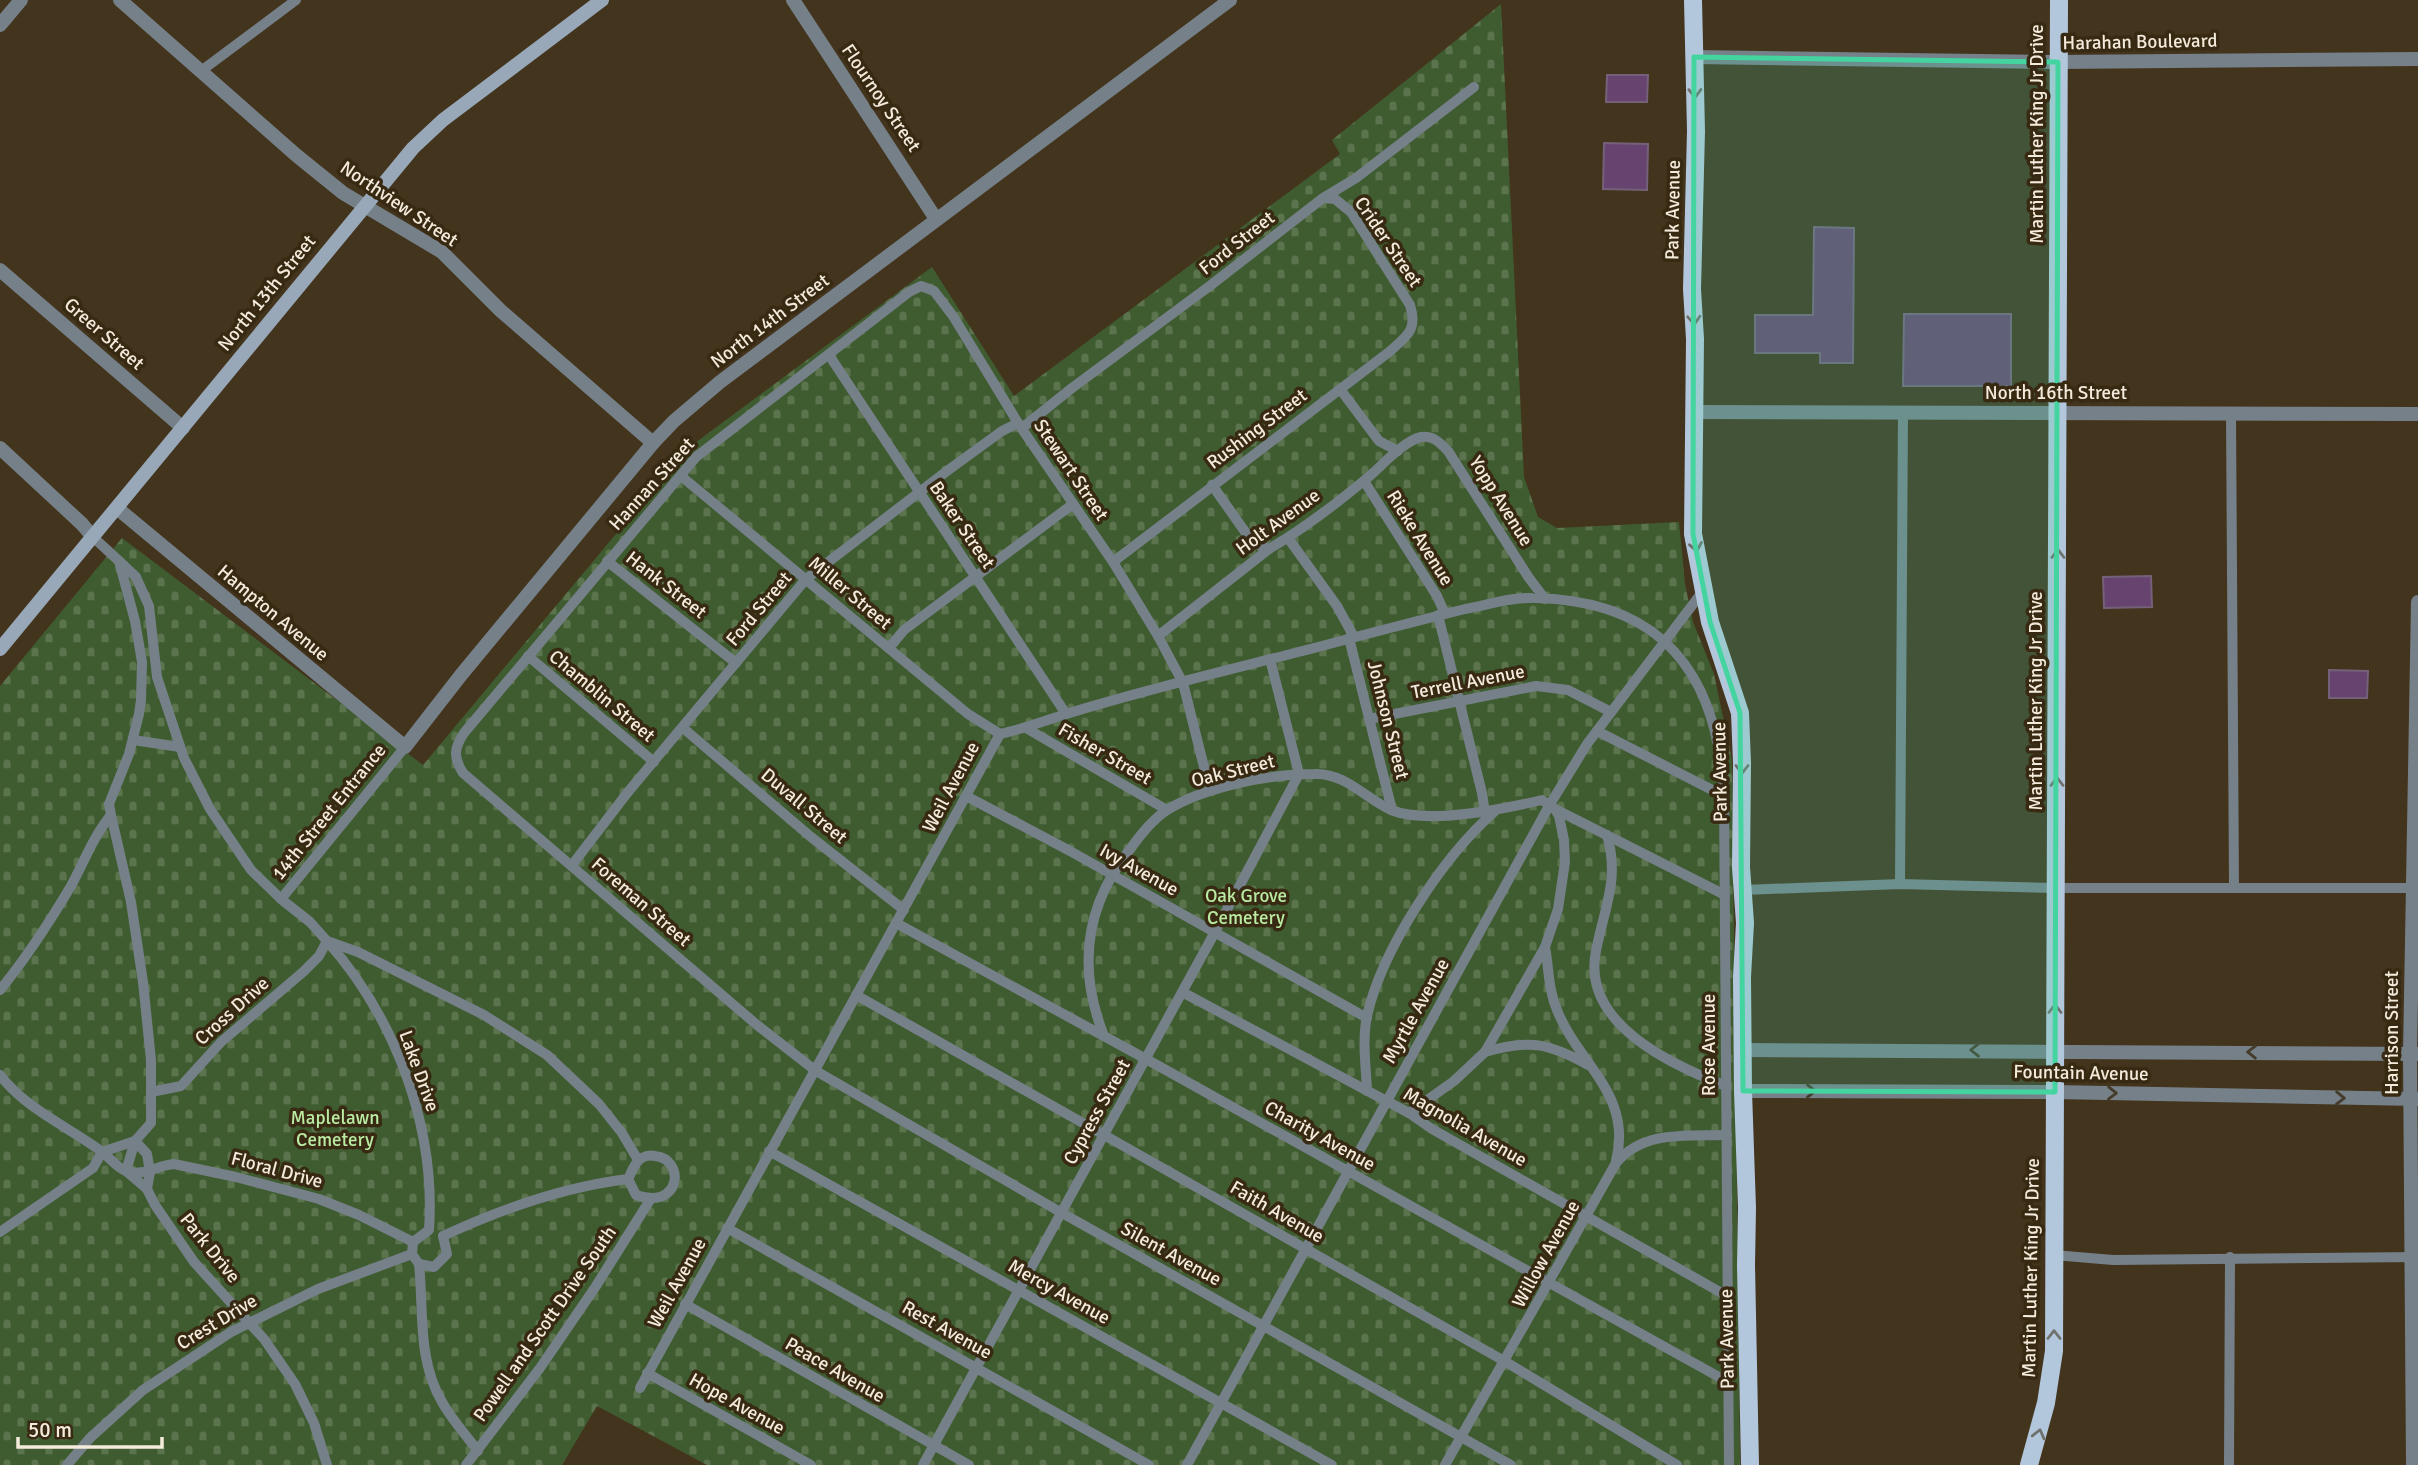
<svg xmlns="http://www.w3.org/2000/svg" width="2418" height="1465" viewBox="0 0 2418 1465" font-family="Signika,sans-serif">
	<defs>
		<pattern id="cemetery-stones" width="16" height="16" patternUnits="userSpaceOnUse" patternTransform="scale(1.75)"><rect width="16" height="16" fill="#3f5c30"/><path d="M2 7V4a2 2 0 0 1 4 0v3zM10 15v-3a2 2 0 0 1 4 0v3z" fill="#5b744d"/></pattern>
	</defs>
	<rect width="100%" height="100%" fill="#43341d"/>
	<path fill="url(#cemetery-stones)" d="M1501,4L1524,477L1538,517L1557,528L1679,522L1685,584L1693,622L1714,674L1732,760L1740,1465H707L597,1406L562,1465H0V686L122,538L423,765L687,449L932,267L1014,396L1340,154L1332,140Z"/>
	<g fill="#67446f" stroke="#746179" stroke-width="2">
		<path d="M1607,75H1648L1647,102H1606Z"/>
		<path d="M1604,143L1648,144L1647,190L1603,189Z"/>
		<path d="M1814,227L1854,228L1853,363H1820V353H1755V315H1813Z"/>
		<path d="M1904,314H2011V386H1903Z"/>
		<path d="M2151,576L2152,607L2104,608L2103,577Z"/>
		<path d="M2329,670L2368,671L2367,698H2329Z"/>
	</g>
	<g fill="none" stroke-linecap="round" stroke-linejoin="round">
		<g stroke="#768089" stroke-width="10">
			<path d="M201,71L296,0"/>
			<path d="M829,355L1066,714"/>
			<path d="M1340,389L1379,441L1398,451"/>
			<path d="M2231,413L2234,888"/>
			<path d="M1022,428L1072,388L1211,285L1323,198L1356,178L1474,87"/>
			<path d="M681,476L968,714L1000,734"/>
			<path d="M1364,481L1437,596L1445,614"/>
			<path d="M1212,485L1253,543L1269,549"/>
			<path d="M1288,538L1337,606L1354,637"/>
			<path d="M119,561L136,577L149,606L157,677L184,758L210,809L251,870L281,899L310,922L327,941L358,952L484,1015L547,1055L599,1104L622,1133L638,1160"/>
			<path d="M607,561L736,663"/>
			<path d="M1113,562L1389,352C1407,336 1418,330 1410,305L1351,212L1335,199L1324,198"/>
			<path d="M1438,615L1482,793L1485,813"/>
			<path d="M1158,636L1269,549C1303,529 1336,504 1366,479C1380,468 1403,441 1421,437C1433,435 1440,443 1448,451L1529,578L1545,599"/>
			<path d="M1349,638L1392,810"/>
			<path d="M889,648L904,630L1073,504"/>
			<path d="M528,656L654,762"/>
			<path d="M1270,659L1299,774"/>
			<path d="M1369,719L1536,686L1568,690L1611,712"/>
			<path d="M683,728L811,837L904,910"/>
			<path d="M1026,728L1167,810"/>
			<path d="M1597,731L1724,796"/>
			<path d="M133,740L180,747"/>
			<path d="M1210,791L1183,683L1158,636L1113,562L1018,423L953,316L934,291L921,286L909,292L696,457L464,733C454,748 453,757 463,773L757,1025L816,1071L1062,1213L1511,1465"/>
			<path d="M966,796L1070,851L1367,1018"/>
			<path d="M1555,809L1725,895"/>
			<path d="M111,815L131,902L143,982L151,1060V1123L135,1141L126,1171L147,1189"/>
			<path d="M1607,835C1620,880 1604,908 1596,951C1581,1024 1672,1065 1726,1086"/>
			<path d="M572,865L628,792L806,579L947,471L1002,431L1018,423"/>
			<path d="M1900,884L1903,411"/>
			<path d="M1744,890L1900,884L2056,888H2418"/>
			<path d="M281,899L405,747"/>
			<path d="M896,923L1146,1059L1719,1377L1728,1378"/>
			<path d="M1545,947C1549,968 1548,989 1557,1010C1578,1064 1633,1094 1616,1161"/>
			<path d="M0,990C27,957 49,923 71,886C84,862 93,837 111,815L109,804L129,754L139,714L141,700L142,662L135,621L119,561L93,537"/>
			<path d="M1182,992L1409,1113L1432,1129L1727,1296"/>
			<path d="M856,995L1506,1362L1677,1465"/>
			<path d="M1104,1036C1077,968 1085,905 1131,848C1141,834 1153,819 1167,810C1206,786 1271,774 1315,774C1345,773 1365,798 1391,810C1428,825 1503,809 1542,800L1555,809L1559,816L1564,840L1565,862L1558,909L1545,947L1485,1052L1454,1081L1409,1113"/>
			<path d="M1485,1052C1529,1039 1549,1043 1588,1065"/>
			<path d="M0,1075C26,1109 67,1126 101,1151C108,1156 117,1168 126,1171C144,1177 157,1165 174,1164L236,1177L319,1199L359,1215L413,1242"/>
			<path d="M1367,1091C1366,1067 1362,1040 1367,1016C1382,949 1443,857 1494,812"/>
			<path d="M151,1092L181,1086L221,1042L303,972L319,956L327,941C396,1019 436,1127 429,1230L413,1242L412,1254L419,1264C424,1311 417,1359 442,1402C452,1420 466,1435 478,1451"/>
			<path d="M135,1141L147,1154L150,1172L147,1189L155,1205L194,1262L264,1339L295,1384L314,1423L327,1465"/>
			<path d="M769,1151L1332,1465"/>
			<path d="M727,1228L1149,1465"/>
			<path d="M0,1232L93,1168L102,1152L135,1141"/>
			<path d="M443,1236C503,1208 563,1187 628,1179C631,1174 634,1164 639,1160C643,1156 650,1155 655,1156C686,1159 681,1211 636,1195L628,1179"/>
			<path d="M2054,1255L2113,1260L2418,1257"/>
			<path d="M419,1264L434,1267L447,1254L443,1236"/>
			<path d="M685,1304L969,1465"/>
			<path d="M647,1373L811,1465"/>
			<path d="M640,1388L1000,734C1023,729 1044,721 1066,714C1150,688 1237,668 1322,646C1370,633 1417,621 1465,609C1487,605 1511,597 1533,598C1662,600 1718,673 1724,796L1729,1465"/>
			<path d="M67,1465L90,1438L143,1390L231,1332L318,1289L412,1254"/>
			<path d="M466,1465L540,1368L596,1286L650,1200"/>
			<path d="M923,1465L1215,932L1299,774"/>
			<path d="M1187,1465L1549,806L1587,744L1703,591"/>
			<path d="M1445,1465L1616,1163C1643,1130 1687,1136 1727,1135"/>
			<path d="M2229,1465L2230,1257"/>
		</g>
		<g stroke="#768089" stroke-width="14">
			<path d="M120,0L296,155L343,193L442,252L501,311L653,443"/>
			<path d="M793,0L936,219"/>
			<path d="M0,25L21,0"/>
			<path d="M1694,57L2058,62L2418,59"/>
			<path d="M0,270L183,428"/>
			<path d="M1693,412L2418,414"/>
			<path d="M0,448L82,524L93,537"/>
			<path d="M117,508L405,747L461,675L653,443L674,421L720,382L1230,0"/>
			<path d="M1743,1050L2417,1054"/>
			<path d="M1743,1091L2055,1092L2418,1099"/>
			<path d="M2413,1465L2410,1054L2418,602"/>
		</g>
		<path stroke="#98a8b8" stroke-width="14" d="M0,649L413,148L443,120L602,0"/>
		<g stroke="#b3c7dc" stroke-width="18">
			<path d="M1693,0L1696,131L1692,289L1695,339L1693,534L1710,622L1740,713L1742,763L1741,867L1745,923L1742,977L1743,1091L1747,1208L1746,1265L1750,1465"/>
			<path d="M2029,1465L2046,1403L2054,1351L2059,0"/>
		</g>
	</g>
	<defs><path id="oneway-chevron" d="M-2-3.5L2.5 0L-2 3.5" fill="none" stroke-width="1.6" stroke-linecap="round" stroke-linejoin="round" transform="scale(1.75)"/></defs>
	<g stroke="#6f716d">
		<use href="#oneway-chevron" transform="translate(1695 93) rotate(89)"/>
		<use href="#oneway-chevron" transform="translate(1694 320) rotate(87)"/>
		<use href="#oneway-chevron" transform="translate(1696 547) rotate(80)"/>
		<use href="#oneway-chevron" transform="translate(2058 554) rotate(-90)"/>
		<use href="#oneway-chevron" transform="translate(1742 769) rotate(90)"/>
		<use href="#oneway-chevron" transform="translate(2057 782) rotate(-90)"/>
		<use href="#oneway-chevron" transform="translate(2055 1009) rotate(-90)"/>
		<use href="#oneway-chevron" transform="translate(2054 1335) rotate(-90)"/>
		<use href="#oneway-chevron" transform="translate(2039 1434) rotate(-76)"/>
	</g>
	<g stroke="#443b2a">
		<use href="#oneway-chevron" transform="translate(1975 1050) rotate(-180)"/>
		<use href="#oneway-chevron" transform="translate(2252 1052) rotate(-179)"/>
		<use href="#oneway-chevron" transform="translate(1811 1091)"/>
		<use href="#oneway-chevron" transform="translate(2112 1093) rotate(1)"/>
		<use href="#oneway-chevron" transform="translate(2340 1098) rotate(1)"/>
	</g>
	<path fill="#44d49f" fill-opacity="0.2" stroke="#44d49f" stroke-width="5" stroke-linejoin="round" d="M1694,57L2058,62L2055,1092L1743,1091L1740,713L1710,622L1693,534Z"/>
	<g text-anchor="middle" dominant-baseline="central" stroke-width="7" stroke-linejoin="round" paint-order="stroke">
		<g font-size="19" fill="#f4ebdc" stroke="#382a12">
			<text transform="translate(2140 42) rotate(-1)">Harahan Boulevard</text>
			<text transform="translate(881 98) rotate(56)">Flournoy Street</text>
			<text transform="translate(2037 134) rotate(-90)">Martin Luther King Jr Drive</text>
			<text transform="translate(399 204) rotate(34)">Northview Street</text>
			<text transform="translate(1673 210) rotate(-89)">Park Avenue</text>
			<text transform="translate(1388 242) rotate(56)">Crider Street</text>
			<text transform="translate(1237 243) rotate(-38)">Ford Street</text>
			<text transform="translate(267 293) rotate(-51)">North 13th Street</text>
			<text transform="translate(770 321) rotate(-37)">North 14th Street</text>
			<text transform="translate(104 334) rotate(41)">Greer Street</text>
			<text x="2056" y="393">North 16th Street</text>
			<text transform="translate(1257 429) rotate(-37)">Rushing Street</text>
			<text transform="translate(1071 470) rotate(56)">Stewart Street</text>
			<text transform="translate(652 484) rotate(-48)">Hannan Street</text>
			<text transform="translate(1501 501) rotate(58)">Yopp Avenue</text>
			<text transform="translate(1278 522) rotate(-36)">Holt Avenue</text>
			<text transform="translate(962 525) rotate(56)">Baker Street</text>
			<text transform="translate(1420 538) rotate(58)">Rieke Avenue</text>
			<text transform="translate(666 585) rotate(38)">Hank Street</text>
			<text transform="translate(850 593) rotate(40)">Miller Street</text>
			<text transform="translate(759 609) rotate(-50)">Ford Street</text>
			<text transform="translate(273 613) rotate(40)">Hampton Avenue</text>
			<text transform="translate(1468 682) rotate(-11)">Terrell Avenue</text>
			<text transform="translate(602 696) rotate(40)">Chamblin Street</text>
			<text transform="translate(2036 701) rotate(-90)">Martin Luther King Jr Drive</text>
			<text transform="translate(1388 720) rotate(76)">Johnson Street</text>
			<text transform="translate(1105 754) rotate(30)">Fisher Street</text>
			<text transform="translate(1233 771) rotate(-14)">Oak Street</text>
			<text transform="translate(1720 772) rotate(-91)">Park Avenue</text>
			<text transform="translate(951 787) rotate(-62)">Weil Avenue</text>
			<text transform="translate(804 806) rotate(40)">Duvall Street</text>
			<text transform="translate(329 812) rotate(-51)">14th Street Entrance</text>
			<text transform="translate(1139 870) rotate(29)">Ivy Avenue</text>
			<text transform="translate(641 902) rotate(41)">Foreman Street</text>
			<text transform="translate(232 1011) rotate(-42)">Cross Drive</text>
			<text transform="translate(1416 1011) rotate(-61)">Myrtle Avenue</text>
			<text transform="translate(2392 1033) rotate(-90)">Harrison Street</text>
			<text transform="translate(1709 1045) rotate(-90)">Rose Avenue</text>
			<text transform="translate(419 1071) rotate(70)">Lake Drive</text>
			<text transform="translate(2081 1073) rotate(1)">Fountain Avenue</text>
			<text transform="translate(1097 1112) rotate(-61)">Cypress Street</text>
			<text transform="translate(1465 1127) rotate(30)">Magnolia Avenue</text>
			<text transform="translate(1320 1136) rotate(29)">Charity Avenue</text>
			<text transform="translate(277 1170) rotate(15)">Floral Drive</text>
			<text transform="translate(1277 1212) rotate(30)">Faith Avenue</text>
			<text transform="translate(210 1248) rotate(51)">Park Drive</text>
			<text transform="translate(1171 1254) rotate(29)">Silent Avenue</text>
			<text transform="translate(1546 1254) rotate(-61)">Willow Avenue</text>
			<text transform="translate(2031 1268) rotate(-89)">Martin Luther King Jr Drive</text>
			<text transform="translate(677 1283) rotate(-61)">Weil Avenue</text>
			<text transform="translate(1059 1292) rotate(29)">Mercy Avenue</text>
			<text transform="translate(217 1322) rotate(-31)">Crest Drive</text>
			<text transform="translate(545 1324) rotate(-55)">Powell and Scott Drive South</text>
			<text transform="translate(947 1330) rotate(29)">Rest Avenue</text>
			<text transform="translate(1727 1339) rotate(-91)">Park Avenue</text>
			<text transform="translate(835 1370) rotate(30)">Peace Avenue</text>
			<text transform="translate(737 1404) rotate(29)">Hope Avenue</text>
		</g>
		<g font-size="19" fill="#b9eba2" stroke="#382a12">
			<text x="1246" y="896">Oak Grove<tspan x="1246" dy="22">Cemetery</tspan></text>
			<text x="335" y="1118">Maplelawn<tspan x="335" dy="22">Cemetery</tspan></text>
		</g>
	</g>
	<path d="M18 1437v10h144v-10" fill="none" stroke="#f4ebdc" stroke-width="3.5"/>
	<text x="28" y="1437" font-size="21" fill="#f4ebdc" stroke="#382a12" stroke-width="5" paint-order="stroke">50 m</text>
</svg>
